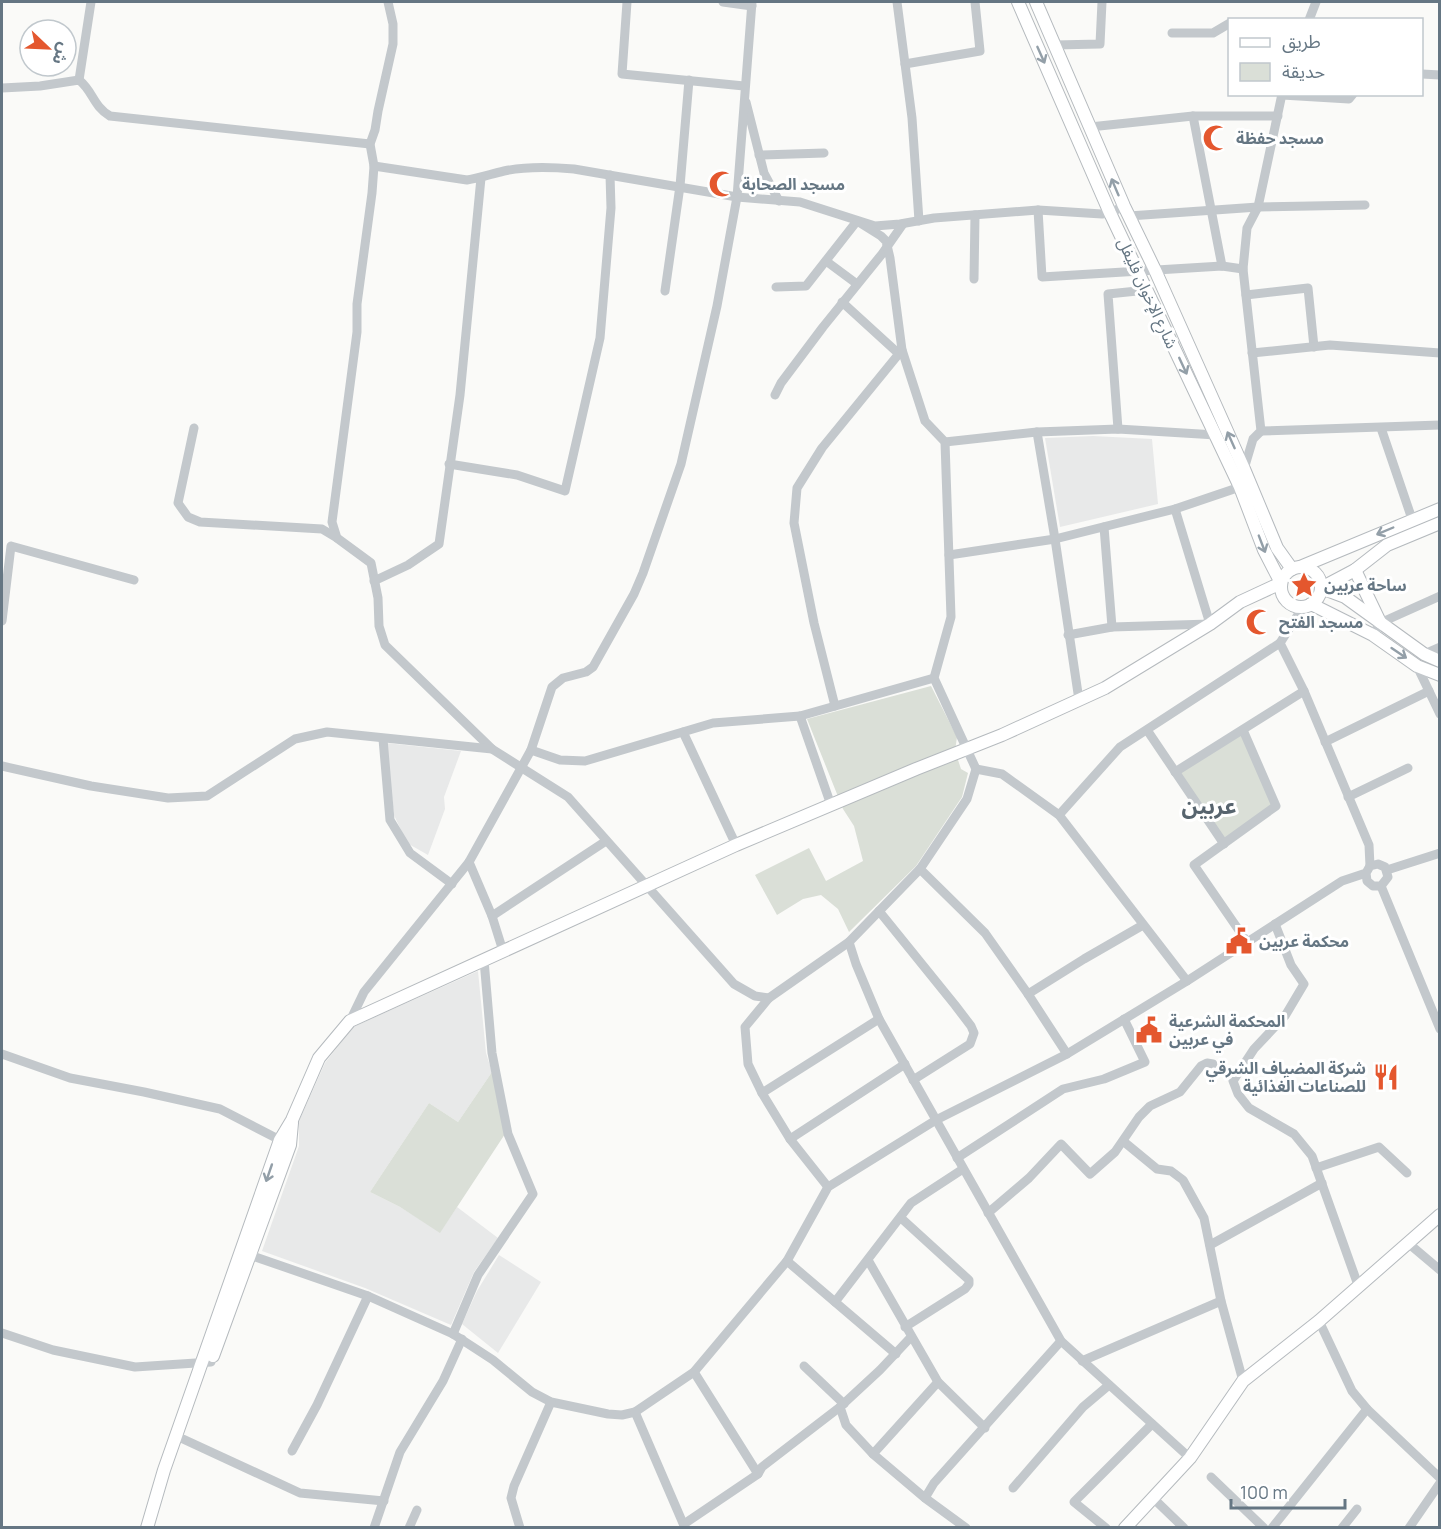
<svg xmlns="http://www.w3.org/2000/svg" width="1441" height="1529" viewBox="0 0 1441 1529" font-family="Manrope,'Noto Sans Arabic',sans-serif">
	<rect width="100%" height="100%" fill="#fafaf8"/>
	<g fill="#e8e9e9">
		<path d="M1093,436L1152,439L1158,504L1060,527L1045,438Z"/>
		<path d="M386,743L461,751L444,797L445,809L428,855L407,843L394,815Z"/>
		<path d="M478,971L486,1053L492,1072L458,1122L429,1103L370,1192L400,1207L440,1232L457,1207L498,1238L474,1272L451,1325L365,1288L262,1251L299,1146V1121L325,1063L353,1027Z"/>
		<path d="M499,1255L541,1282L498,1353L462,1324L477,1291Z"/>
	</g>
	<g fill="#dadfd7">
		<path d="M931,686L957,737L955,751L961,769L968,773L962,797L916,866L849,932L838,909L821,895L803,899L777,915L755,875L809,848L826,881L863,861L854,826L843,809L807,719Z"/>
		<path d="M1241,735L1273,805L1224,840L1180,773Z"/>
		<path d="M492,1072L505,1134L440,1233L400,1207L370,1192L429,1103L458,1122Z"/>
	</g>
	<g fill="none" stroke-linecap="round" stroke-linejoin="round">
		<g stroke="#b5babe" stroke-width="14">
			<g id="major">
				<path d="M1036,2L1124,206L1155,270L1244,469L1277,548L1292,569"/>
				<path d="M1300,567L1440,509"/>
				<circle cx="1301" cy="587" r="20"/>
				<path d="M1355,570L1380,622"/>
				<path d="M1321,588L1345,597L1424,654L1440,661"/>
				<path d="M1321,588L1355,570L1387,545L1440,523"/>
				<path d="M1311,604L1373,635L1417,666L1440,675"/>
				<path d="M213,1356L290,1145L292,1123"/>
				<path d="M147,1528L164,1470L280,1140L292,1120L319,1058L350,1021L736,845L916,769L1002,735L1105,688L1210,624L1240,602L1281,583L1264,550L1240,487L1110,213L1018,2"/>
				<path d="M1125,1528L1190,1458L1243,1381L1319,1321L1440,1215"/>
			</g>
		</g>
		<g stroke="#c3c8cc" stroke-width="9">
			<path d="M388,2L393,24V44L378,111L375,130L370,144L374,166L372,193L357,304V332L332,522L337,538L371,563L378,598L379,626L385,645L492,749"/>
			<path d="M627,2L622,74L744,86"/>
			<path d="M723,2L752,6"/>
			<path d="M897,2L912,118L919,221"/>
			<path d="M1309,20L1316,2"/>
			<path d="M1172,33H1213L1230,23"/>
			<path d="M1055,45L1100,44L1102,2"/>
			<path d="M905,64L980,51L975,2"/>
			<path d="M1422,74L1440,75"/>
			<path d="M79,80L91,2"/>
			<path d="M2,88L40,86L79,80C93,91 93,106 110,116L370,144"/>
			<path d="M1282,95L1349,99L1353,94"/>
			<path d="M746,102L764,173L779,201"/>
			<path d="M1090,127L1193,116"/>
			<path d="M759,155L824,153"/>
			<path d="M374,166L467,180C480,178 491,174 504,171C527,166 551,167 574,169L737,197L800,202L875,226L900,224L934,218L1038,210L1102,214L1110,213L1124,206"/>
			<path d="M1038,210L1042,277L1222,266L1243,269"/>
			<path d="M1129,216L1258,207L1365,205"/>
			<path d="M826,261L857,284"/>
			<path d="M1222,266L1193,116H1278"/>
			<path d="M974,279L975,215"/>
			<path d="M776,287L806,286L857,221"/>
			<path d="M665,291L680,186L689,80"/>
			<path d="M1246,295L1308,288L1314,347"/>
			<path d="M842,302L899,354"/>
			<path d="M1252,353L1330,345L1440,353"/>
			<path d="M775,395L781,383L823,327L882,254L903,224"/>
			<path d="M194,428L178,503L188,517L200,522L322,529L337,538"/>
			<path d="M1381,428L1412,519"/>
			<path d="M1118,429L1108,294L1147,290"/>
			<path d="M1261,431L1440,425"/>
			<path d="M1037,432L1055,539L1079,700"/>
			<path d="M945,442L1037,432L1118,429L1216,435"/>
			<path d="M449,464L517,475L565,491L600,338L611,208L610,175"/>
			<path d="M1244,469L1253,439L1261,431L1243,269L1247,228L1258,207L1282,94"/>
			<path d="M1104,527L1112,627"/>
			<path d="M949,555L1055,539L1175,509L1240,487"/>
			<path d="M374,581L408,565L439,544L460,395L481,178"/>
			<path d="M1303,607L1280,643L1304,691L1369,845L1370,866"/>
			<path d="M2,621L11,546L134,580"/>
			<path d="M1068,635L1112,627L1210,624L1175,509"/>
			<path d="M1373,635L1380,623L1440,596"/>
			<path d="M1424,654L1440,647"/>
			<path d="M1417,666L1440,714"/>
			<path d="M835,706L814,623L794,523L797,488L822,448L902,350"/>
			<path d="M800,716L831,805"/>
			<path d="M1147,730L1224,844"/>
			<path d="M1243,730L1276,806L1194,865L1247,942"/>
			<path d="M683,732L736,845"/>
			<path d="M383,739L390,820L410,853L452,884"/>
			<path d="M1325,742L1429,691"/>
			<path d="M531,750L560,760L585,761L713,723L800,716L934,678"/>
			<path d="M2,766L91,786L168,798L207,796L295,739L327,732L492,749L568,797L734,984L755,996L769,998L849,942L920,869L967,799L976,769L934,678L951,617L945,442L925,421L902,350L890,258L886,241L881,236L857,221"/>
			<path d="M976,769L1002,774L1059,815L1187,981"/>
			<path d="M1175,772L1304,691"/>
			<path d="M1348,797L1408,768"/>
			<path d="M1059,815L1120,747L1280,643"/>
			<path d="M469,862L492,916L503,951"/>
			<path d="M920,869L985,933L1028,994L1067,1054"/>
			<path d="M1387,870L1440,853"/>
			<path d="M1381,886L1440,1029"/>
			<path d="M879,911L955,1005L971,1026L974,1033L970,1044L913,1080"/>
			<path d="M492,916L606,841"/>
			<path d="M1275,924L1291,965L1304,984L1285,1016L1254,1049L1233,1081L1238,1094L1249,1108L1294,1134L1312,1156L1358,1285"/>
			<path d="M849,942L856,964L879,1019L1061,1341L1190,1458"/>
			<path d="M1028,994L1084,959L1143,925"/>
			<path d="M769,998L745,1027L748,1064L762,1093L790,1139L828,1187"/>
			<path d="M350,1021L364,992L469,862L531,750L552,687L563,678L586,672L593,667L634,594L643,573L681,464L717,306L737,197L752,2"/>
			<path d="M2,1054L70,1078L144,1092L220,1109L280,1140"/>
			<path d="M762,1093L879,1019"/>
			<path d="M790,1139L905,1064"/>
			<path d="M1123,1141L1157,1169L1171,1171L1183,1180L1204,1218L1221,1301L1243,1381"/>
			<path d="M957,1158L1063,1089L1104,1079L1145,1062L1124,1019"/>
			<path d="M1316,1168L1379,1147L1407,1173"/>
			<path d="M988,1213L1029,1178L1061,1144L1090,1174L1115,1152L1139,1117L1150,1106L1180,1092L1201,1066L1207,1063L1213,1064"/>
			<path d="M901,1218L969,1280V1284L965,1289L905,1327"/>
			<path d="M1408,1243L1440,1270"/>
			<path d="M1210,1245L1322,1183"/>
			<path d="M250,1255L368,1296L453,1334L493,1360L532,1392L551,1402L608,1414L622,1415L635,1412L694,1372L787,1261L828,1187L936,1120L1067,1054L1187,981L1342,881L1366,873L1370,866L1378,864L1385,867L1388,877L1381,886H1373L1367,881L1366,873"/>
			<path d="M868,1260L938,1382L985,1428"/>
			<path d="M787,1261L896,1354"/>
			<path d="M835,1302L911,1203L963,1169"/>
			<path d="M1319,1321L1352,1391L1367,1409L1440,1478"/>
			<path d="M2,1333L53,1350L135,1367L211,1362"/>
			<path d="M453,1334L478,1275L533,1194L508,1134L492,1053L484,960"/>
			<path d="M1082,1361L1221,1301"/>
			<path d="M804,1366L844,1404"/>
			<path d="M694,1372L758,1474"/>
			<path d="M840,1407L846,1425L873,1454L925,1498L966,1528"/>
			<path d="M635,1412L685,1528"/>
			<path d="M183,1439L300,1493L384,1501"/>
			<path d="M292,1451L317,1405L368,1296"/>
			<path d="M873,1454L938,1382"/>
			<path d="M1211,1477L1264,1528"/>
			<path d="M1013,1488L1083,1407L1109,1385"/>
			<path d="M925,1498L934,1483L1061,1341"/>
			<path d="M1153,1498L1184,1528"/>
			<path d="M684,1524L758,1474L762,1467L840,1407L880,1370L911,1337"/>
			<path d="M374,1528L400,1452L443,1381L462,1339"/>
			<path d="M409,1528L417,1510"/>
			<path d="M520,1528L511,1498L514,1486L551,1402"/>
			<path d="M1106,1528L1074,1502L1152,1424"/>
			<path d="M1272,1528L1367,1409"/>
			<path d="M1342,1528L1357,1509"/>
			<path d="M1409,1528L1440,1483"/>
		</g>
		<use href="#major" stroke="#fff" stroke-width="12"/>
	</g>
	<defs><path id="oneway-shaft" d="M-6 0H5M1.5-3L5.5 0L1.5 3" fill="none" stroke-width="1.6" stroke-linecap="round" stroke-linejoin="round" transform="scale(1.5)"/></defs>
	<g stroke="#939fa8">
		<use href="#oneway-shaft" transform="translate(1041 55) rotate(66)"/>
		<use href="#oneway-shaft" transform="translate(1115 187) rotate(-113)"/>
		<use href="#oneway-shaft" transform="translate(1183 366) rotate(65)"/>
		<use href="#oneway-shaft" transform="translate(1231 440) rotate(-114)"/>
		<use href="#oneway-shaft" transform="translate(1385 531) rotate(157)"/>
		<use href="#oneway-shaft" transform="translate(1262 544) rotate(69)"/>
		<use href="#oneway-shaft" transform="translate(1399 653) rotate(34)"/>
		<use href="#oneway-shaft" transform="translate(269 1173) rotate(109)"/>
	</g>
	<defs>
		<g id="mosque-bare" transform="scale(2.07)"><path d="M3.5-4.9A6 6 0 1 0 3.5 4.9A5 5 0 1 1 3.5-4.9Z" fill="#e4572e" stroke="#fff" stroke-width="2.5" paint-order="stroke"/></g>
		<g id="sight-bare" transform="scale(2.07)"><path d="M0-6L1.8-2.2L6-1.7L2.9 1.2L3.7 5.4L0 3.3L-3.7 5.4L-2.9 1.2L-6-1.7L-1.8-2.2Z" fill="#e4572e" stroke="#fff" stroke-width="2.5" paint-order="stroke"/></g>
		<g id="civic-bare" transform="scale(2.07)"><path d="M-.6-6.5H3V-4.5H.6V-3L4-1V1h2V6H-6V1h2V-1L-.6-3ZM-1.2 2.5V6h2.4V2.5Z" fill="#e4572e" stroke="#fff" stroke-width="2.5" paint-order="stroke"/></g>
		<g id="restaurant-bare" transform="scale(2.07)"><path d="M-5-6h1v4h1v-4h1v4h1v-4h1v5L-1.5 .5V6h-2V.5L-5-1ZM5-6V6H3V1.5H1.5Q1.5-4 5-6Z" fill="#e4572e" stroke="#fff" stroke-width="2.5" paint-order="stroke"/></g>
	</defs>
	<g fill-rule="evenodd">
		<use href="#mosque-bare" x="1216" y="138"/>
		<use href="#mosque-bare" x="722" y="184"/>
		<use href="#sight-bare" x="1304" y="585"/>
		<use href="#mosque-bare" x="1259" y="622"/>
		<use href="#civic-bare" x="1239" y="941"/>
		<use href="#civic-bare" x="1149" y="1030"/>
		<use href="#restaurant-bare" x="1386" y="1077"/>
	</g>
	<g text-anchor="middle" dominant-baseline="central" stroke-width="6" stroke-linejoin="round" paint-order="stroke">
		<g font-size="16" font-weight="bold" fill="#657683" stroke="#fff" text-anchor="start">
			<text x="1236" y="138">مسجد حفظة</text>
			<text x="742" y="184">مسجد الصحابة</text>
			<text x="1324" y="585">ساحة عربين</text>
			<text x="1279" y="622">مسجد الفتح</text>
			<text x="1259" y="941">محكمة عربين</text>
			<text x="1169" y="1021">المحكمة الشرعية<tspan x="1169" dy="18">في عربين</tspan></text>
			<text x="1366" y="1068" text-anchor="end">شركة المضياف الشرقي<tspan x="1366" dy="18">للصناعات الغذائية</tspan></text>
		</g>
		<g font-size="16" fill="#657683" stroke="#fff">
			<text transform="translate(1148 293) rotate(65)">شارع الإخوان فليفل</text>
		</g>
		<g font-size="22" font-weight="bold" fill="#57646e" stroke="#fff">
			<text x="1209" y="806">عربين</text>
		</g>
	</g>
	<rect width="1441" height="1529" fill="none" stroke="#657683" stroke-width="6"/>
	<rect x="1228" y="18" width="195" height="78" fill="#ffffff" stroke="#c1c8cd" stroke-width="1.5"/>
	<rect x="1240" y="38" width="30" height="9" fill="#ffffff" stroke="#c1c8cd" stroke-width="1.5"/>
	<text x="1282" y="48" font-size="18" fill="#657683">طريق</text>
	<rect x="1240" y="63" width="30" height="18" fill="#dadfd7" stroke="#c1c8cd" stroke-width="1.5"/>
	<text x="1282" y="78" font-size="18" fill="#657683">حديقة</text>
	<g transform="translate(48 48) rotate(113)"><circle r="28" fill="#ffffff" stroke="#c1c8cd" stroke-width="1.5"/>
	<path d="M0-4.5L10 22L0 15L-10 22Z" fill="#e4572e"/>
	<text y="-9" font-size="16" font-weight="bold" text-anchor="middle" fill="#657683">ش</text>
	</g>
	<path d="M1231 1499v9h114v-9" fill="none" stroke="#657683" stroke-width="3"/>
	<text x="1240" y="1499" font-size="18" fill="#657683" stroke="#ffffff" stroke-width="4.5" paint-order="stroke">100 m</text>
</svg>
